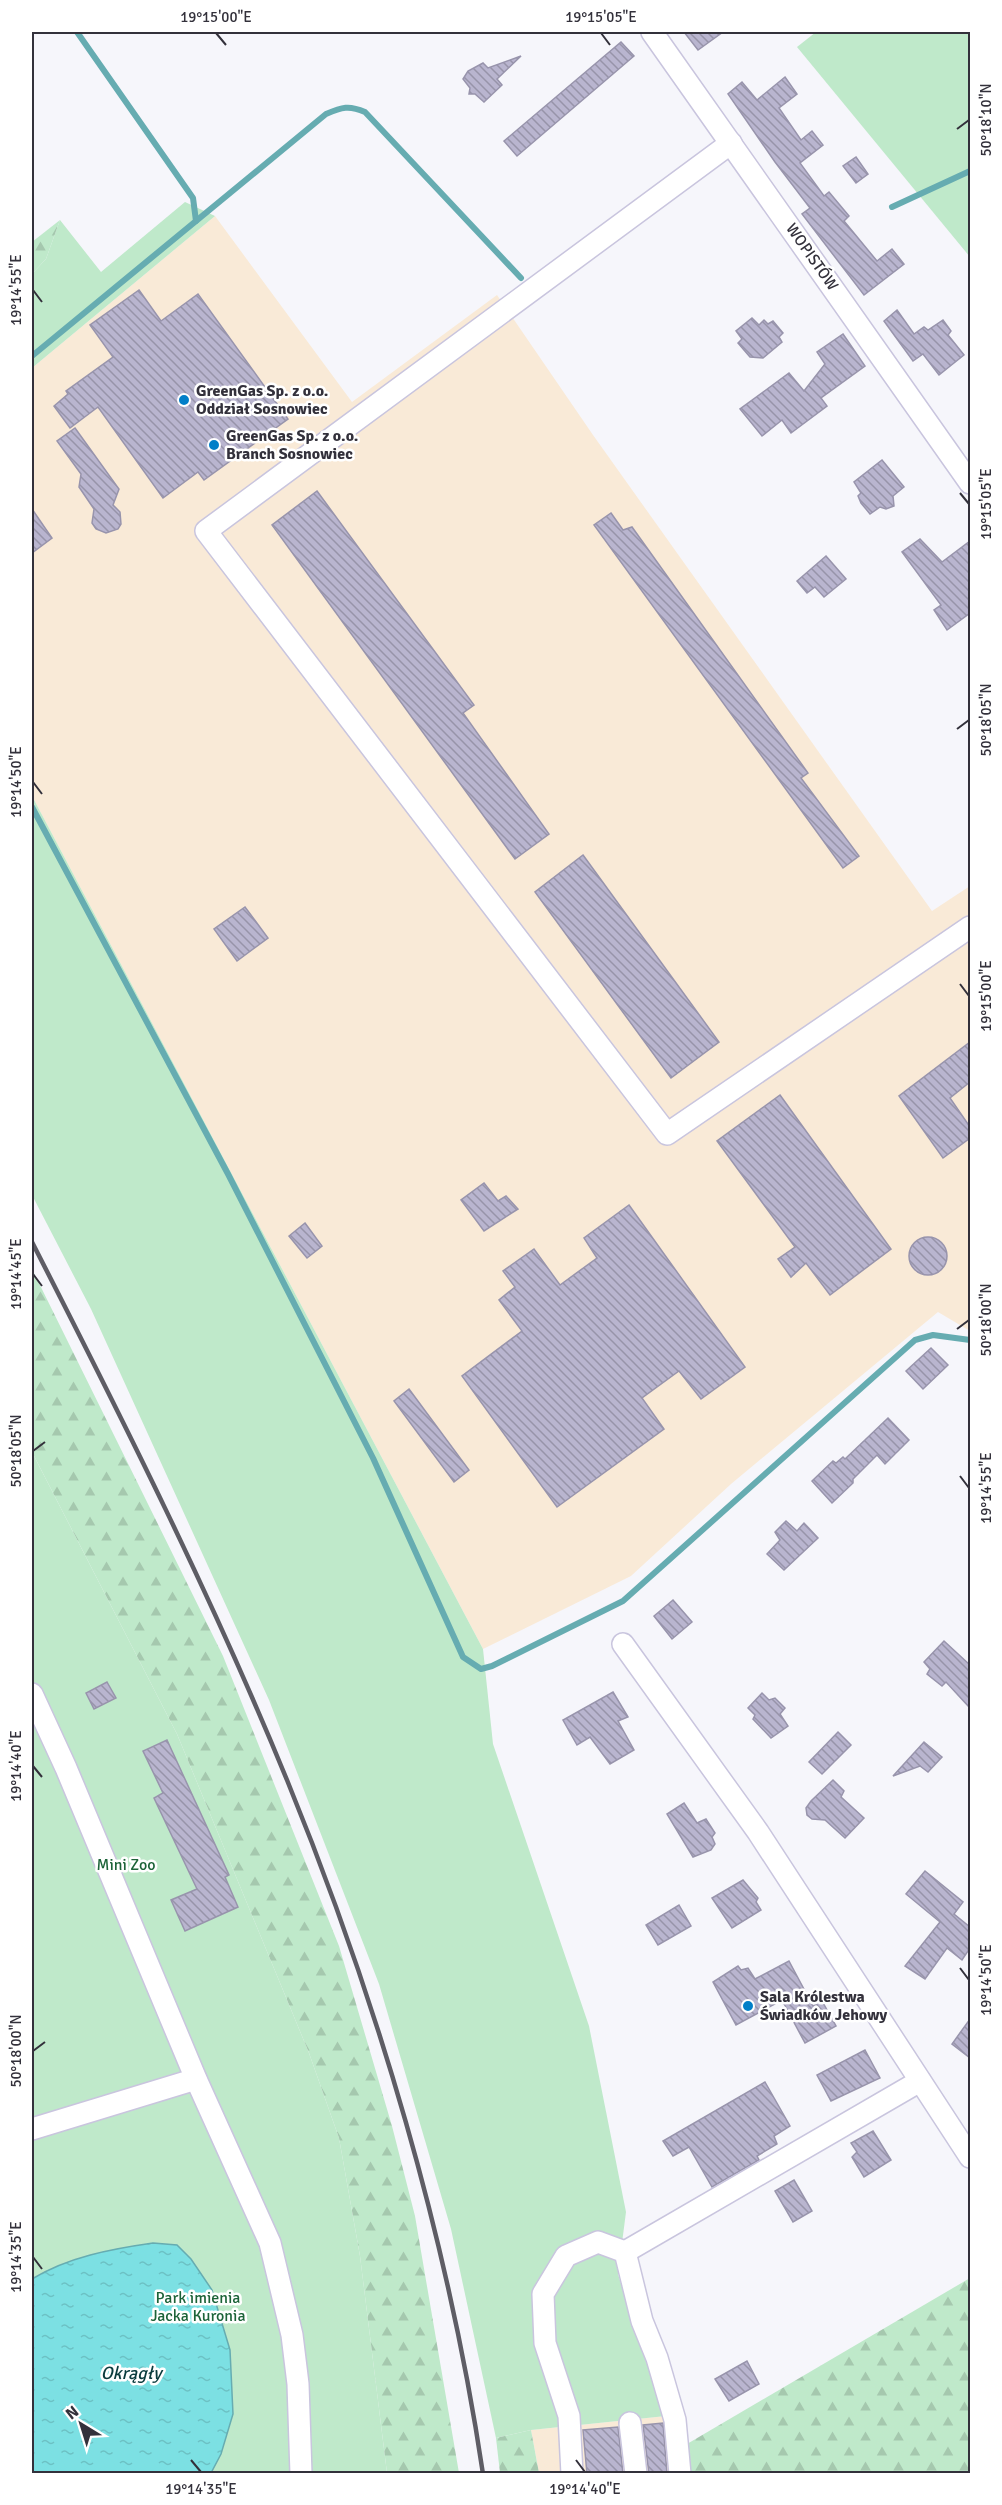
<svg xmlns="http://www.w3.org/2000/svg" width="1002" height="2505" viewBox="0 0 1002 2505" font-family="Signika,sans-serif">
	<defs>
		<pattern id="forest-firs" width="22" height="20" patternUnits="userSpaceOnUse" patternTransform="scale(1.5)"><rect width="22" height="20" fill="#bfe9ca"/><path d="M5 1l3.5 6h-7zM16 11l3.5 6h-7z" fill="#a5c8ae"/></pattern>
		<pattern id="water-ripples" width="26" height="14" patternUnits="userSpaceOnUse" patternTransform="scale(1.5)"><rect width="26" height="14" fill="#7ce0e3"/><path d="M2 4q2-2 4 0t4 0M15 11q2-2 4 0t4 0" fill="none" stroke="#6cc1c4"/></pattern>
		<pattern id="building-back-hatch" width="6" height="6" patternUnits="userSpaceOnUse" patternTransform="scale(1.5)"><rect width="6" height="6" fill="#b9b5cf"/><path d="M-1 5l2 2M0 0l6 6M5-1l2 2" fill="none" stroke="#9794a9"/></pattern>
	</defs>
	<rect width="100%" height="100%" fill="#f6f6fb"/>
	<g fill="#f9ead7">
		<path d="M215,216L352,402L497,295L593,435L932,911L970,886V1331L938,1312L731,1484L631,1576L483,1649L32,796V368Z"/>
		<path d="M666,2416L690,2473H539L531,2430Z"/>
	</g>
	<g fill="#bfe9ca">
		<path d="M816,32H970V257L797,47Z"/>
		<path d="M185,202L215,216L32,368V274L46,259L60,220L101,272Z"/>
		<path d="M32,796L483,1649L493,1744L589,2026L626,2212L618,2274L638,2340L666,2416L531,2430L496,2438L451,2229L379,1984L269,1700L91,1309L32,1195Z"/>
		<path d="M32,1452L177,1734L309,2053L339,2138L360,2256L387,2473H32Z"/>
	</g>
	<g fill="url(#forest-firs)">
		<path d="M60,220L46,259L32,274V242Z"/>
		<path d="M32,1269L223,1656L339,1946L392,2126L415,2216L459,2473H387L360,2256L339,2138L309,2053L177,1734L32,1452Z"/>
		<path d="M970,2278V2473H690L687,2444Z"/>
		<path d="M531,2430L539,2473H500L496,2438Z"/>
	</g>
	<path fill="url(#water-ripples)" stroke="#66acb1" stroke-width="1.5" d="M153,2243L177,2245L191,2259L212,2290L230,2350L233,2414L221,2454L211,2473H32V2279C68,2257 111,2249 153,2243Z"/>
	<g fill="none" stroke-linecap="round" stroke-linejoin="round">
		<g stroke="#66acb1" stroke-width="6">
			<path d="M77,32L193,198L196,221"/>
			<path d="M892,207L970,171"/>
			<path d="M32,356L326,114C342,107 349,105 365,112L521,278"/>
			<path d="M32,807L228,1174L373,1458L463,1657L481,1669L492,1666L623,1601L915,1340L933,1335L970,1340"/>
		</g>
	</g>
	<g fill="url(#building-back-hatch)" stroke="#9894ac" stroke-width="1.5">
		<path d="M684,32H723L698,50Z"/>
		<path d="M621,42L634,56L517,156L504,141Z"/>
		<path d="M521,56L497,79L502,85L484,102L475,94H469L470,88L463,79L468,71L483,63L488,68Z"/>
		<path d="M785,77L797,94L779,108L801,140L812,131L823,145L800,163L824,196L829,192L849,216L844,221L877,261L892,249L904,264L864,295L802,214L810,208L775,162L728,94L742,82L757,100Z"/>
		<path d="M856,157L868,174L856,183L843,166Z"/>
		<path d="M139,290L161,321L198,294L288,419L204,480L198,472L163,498L98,407L70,428L54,406L68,394L66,391L113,357L90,325Z"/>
		<path d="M897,310L914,334L924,327L928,330L943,320L951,331L948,335L964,355L939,375L923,354L913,361L884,321Z"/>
		<path d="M752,318L759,325L764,320L768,324L773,321L783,333L779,337L782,342L763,358L750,357L738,343L742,339L736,331Z"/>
		<path d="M843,334L865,366L821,398L827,406L791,433L782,420L762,436L740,409L789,373L804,391L825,364L817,352Z"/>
		<path d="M75,428L119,489L113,505L120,512L121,524L118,529L106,533L96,529L92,523L94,509L79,487L81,474L57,441Z"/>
		<path d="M882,460L904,487L893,496L894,506L886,509L880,507L870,514L861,503L858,496L861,493L854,482Z"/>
		<path d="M317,491L474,705L463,713L549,834L515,859L272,525Z"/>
		<path d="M32,509L52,538L32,553Z"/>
		<path d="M611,513L623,530L632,527L808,773L801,778L859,856L843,868L594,525Z"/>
		<path d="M920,539L942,562L970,541V613L947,630L934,610L941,605L902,552Z"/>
		<path d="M826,556L846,579L824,597L815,587L807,593L797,581Z"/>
		<path d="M583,855L719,1042L671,1078L535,892Z"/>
		<path d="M245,907L268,938L237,961L214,929Z"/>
		<path d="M970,1042V1082L950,1098L970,1127V1138L943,1158L899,1096Z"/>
		<path d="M780,1095L891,1249L830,1295L806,1263L791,1277L778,1259L795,1247L717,1141Z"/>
		<path d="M484,1183L498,1201L506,1196L518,1209L484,1231L461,1200Z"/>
		<path d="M629,1205L745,1367L701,1399L679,1371L642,1398L664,1429L557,1507L462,1376L522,1331L499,1300L515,1287L503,1271L534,1249L560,1285L597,1258L584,1238Z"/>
		<path d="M305,1223L322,1246L307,1258L289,1236Z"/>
		<circle cx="928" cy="1256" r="19"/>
		<path d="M931,1348L948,1365L923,1389L906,1371Z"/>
		<path d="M409,1389L469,1470L454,1482L394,1401Z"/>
		<path d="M888,1418L909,1440L885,1464L877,1455L853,1479V1483L832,1503L812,1481L833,1461L836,1463L843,1457L845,1459Z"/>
		<path d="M786,1521L797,1531L804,1523L818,1538L784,1570L767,1554L780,1540L775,1532Z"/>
		<path d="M673,1600L692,1622L672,1639L654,1616Z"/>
		<path d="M944,1641L970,1665V1708L946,1682L942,1686L927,1674L930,1669L924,1662Z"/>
		<path d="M107,1682L116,1698L94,1709L86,1693Z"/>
		<path d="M613,1692L628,1717L618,1721L634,1750L610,1764L590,1737L577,1745L563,1720Z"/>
		<path d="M762,1693L769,1700L775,1698L785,1708L780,1714L788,1726L771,1738L753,1719L755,1715L748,1708Z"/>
		<path d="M838,1732L851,1745L822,1774L809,1762Z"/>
		<path d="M167,1740L229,1875L225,1877L238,1907L185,1931L171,1900L197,1889L154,1798L163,1793L143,1751Z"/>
		<path d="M924,1742L942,1757L928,1772L920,1766L893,1776Z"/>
		<path d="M833,1780L844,1791L841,1797L864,1818L845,1838L825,1820L812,1819L807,1815L806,1808L811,1801Z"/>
		<path d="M684,1803L697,1823L706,1819L715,1833L712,1837L715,1844L711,1850L693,1857L667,1814Z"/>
		<path d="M925,1871L963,1902L954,1914L970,1927V1948L962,1960L947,1948L925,1979L905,1966L940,1922L906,1894Z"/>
		<path d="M743,1880L758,1898L756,1902L761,1910L732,1928L712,1898Z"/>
		<path d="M679,1905L691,1926L658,1945L646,1925Z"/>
		<path d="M789,1961L813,2006L822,2001L836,2026L805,2043L782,2000L736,2025L713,1982L738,1966L741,1970L748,1968L755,1979Z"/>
		<path d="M970,2019V2058L952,2044Z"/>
		<path d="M865,2050L880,2078L831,2101L817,2075Z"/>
		<path d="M765,2082L790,2126L774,2136L777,2144L757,2156L759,2160L712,2187L689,2147L673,2156L663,2141Z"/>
		<path d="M873,2131L891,2160L864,2177L852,2157L857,2152L851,2143Z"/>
		<path d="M794,2180L812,2211L793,2222L775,2191Z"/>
		<path d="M747,2361L759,2384L729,2401L715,2379Z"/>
		<path d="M663,2423L667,2474H649L643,2425Z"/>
		<path d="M618,2427L623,2474H587L583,2430Z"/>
	</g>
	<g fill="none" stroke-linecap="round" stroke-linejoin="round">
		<g stroke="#c9c5de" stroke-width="24">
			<g id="minor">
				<path d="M652,32L970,483"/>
				<path d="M731,143L206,531L667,1134L970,927"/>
				<path d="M623,1644L758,1832L970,2157"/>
				<path d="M32,1694L66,1768L196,2079L270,2243L292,2335L298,2384L301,2474"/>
				<path d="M32,2129L196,2079"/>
				<path d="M625,2252L920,2081"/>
				<path d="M630,2423L636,2474"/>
				<path d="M572,2474L569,2416L545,2343L543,2294L566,2256L598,2242L625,2252L642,2321L657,2358L675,2420L680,2474"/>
			</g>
		</g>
		<use href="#minor" stroke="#fff" stroke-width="21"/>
		<path stroke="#5e5d65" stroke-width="4.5" d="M32,1242C122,1418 212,1597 287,1780C377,2000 448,2239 483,2474"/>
	</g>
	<path fill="none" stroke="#33313b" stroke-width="2" d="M216,33L226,45M601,33L610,45M957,129L969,120M33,290L42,302M960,493L969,504M957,729L969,720M33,782L42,794M960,984L969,996M33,1274L42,1286M957,1329L969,1320M33,1451L45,1442M960,1476L969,1488M33,1766L42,1777M960,1968L969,1980M33,2051L45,2042M33,2257L42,2269M191,2460L201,2472M576,2460L585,2472"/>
	<g fill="#027fc8" stroke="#fff" stroke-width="2">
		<circle cx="184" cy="400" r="6"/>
		<circle cx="214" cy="445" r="6"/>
		<circle cx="748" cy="2006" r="6"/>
	</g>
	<g text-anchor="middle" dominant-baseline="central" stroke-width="5" stroke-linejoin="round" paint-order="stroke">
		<g font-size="16" fill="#33313b" stroke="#fff">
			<text transform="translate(812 257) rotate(55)">WOPISTÓW</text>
		</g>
		<g font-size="16" font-weight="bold" fill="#33313b" stroke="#fff" text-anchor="start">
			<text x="196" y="391">GreenGas Sp. z o.o.<tspan x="196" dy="18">Oddział Sosnowiec</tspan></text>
			<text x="226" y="436">GreenGas Sp. z o.o.<tspan x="226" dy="18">Branch Sosnowiec</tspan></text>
			<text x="760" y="1997">Sala Królestwa<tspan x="760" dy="18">Świadków Jehowy</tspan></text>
		</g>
		<g font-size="16" fill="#1c6338" stroke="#fff">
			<text x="126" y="1865">Mini Zoo</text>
			<text x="198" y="2298">Park imienia<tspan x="198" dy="18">Jacka Kuronia</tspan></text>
		</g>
		<g font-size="18" font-style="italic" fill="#0a3b3d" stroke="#fff">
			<text x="131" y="2373">Okrągły</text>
		</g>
	</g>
	<rect width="1002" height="2505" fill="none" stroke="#ffffff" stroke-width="66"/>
	<g transform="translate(81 2424) rotate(322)" stroke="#ffffff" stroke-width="4.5" paint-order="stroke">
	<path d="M0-4.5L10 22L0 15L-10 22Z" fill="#33313b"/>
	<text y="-9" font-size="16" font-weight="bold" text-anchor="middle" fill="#33313b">N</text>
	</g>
	<rect x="33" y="33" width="936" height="2439" fill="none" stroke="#33313b" stroke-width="2"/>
	<g font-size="15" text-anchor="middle" fill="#33313b">
		<text x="216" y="22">19°15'00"E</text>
		<text x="601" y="22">19°15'05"E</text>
		<text transform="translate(986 120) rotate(-90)" y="5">50°18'10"N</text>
		<text transform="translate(16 290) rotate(-90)" y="5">19°14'55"E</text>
		<text transform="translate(986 504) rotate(-90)" y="5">19°15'05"E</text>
		<text transform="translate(986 720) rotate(-90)" y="5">50°18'05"N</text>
		<text transform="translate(16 782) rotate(-90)" y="5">19°14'50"E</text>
		<text transform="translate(986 996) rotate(-90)" y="5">19°15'00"E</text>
		<text transform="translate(16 1274) rotate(-90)" y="5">19°14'45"E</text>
		<text transform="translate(986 1320) rotate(-90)" y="5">50°18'00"N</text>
		<text transform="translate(16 1451) rotate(-90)" y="5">50°18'05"N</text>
		<text transform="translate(986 1488) rotate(-90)" y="5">19°14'55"E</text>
		<text transform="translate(16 1766) rotate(-90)" y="5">19°14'40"E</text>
		<text transform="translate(986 1980) rotate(-90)" y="5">19°14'50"E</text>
		<text transform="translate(16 2051) rotate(-90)" y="5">50°18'00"N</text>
		<text transform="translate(16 2257) rotate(-90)" y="5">19°14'35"E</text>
		<text x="201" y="2494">19°14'35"E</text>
		<text x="585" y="2494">19°14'40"E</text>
	</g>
</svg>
